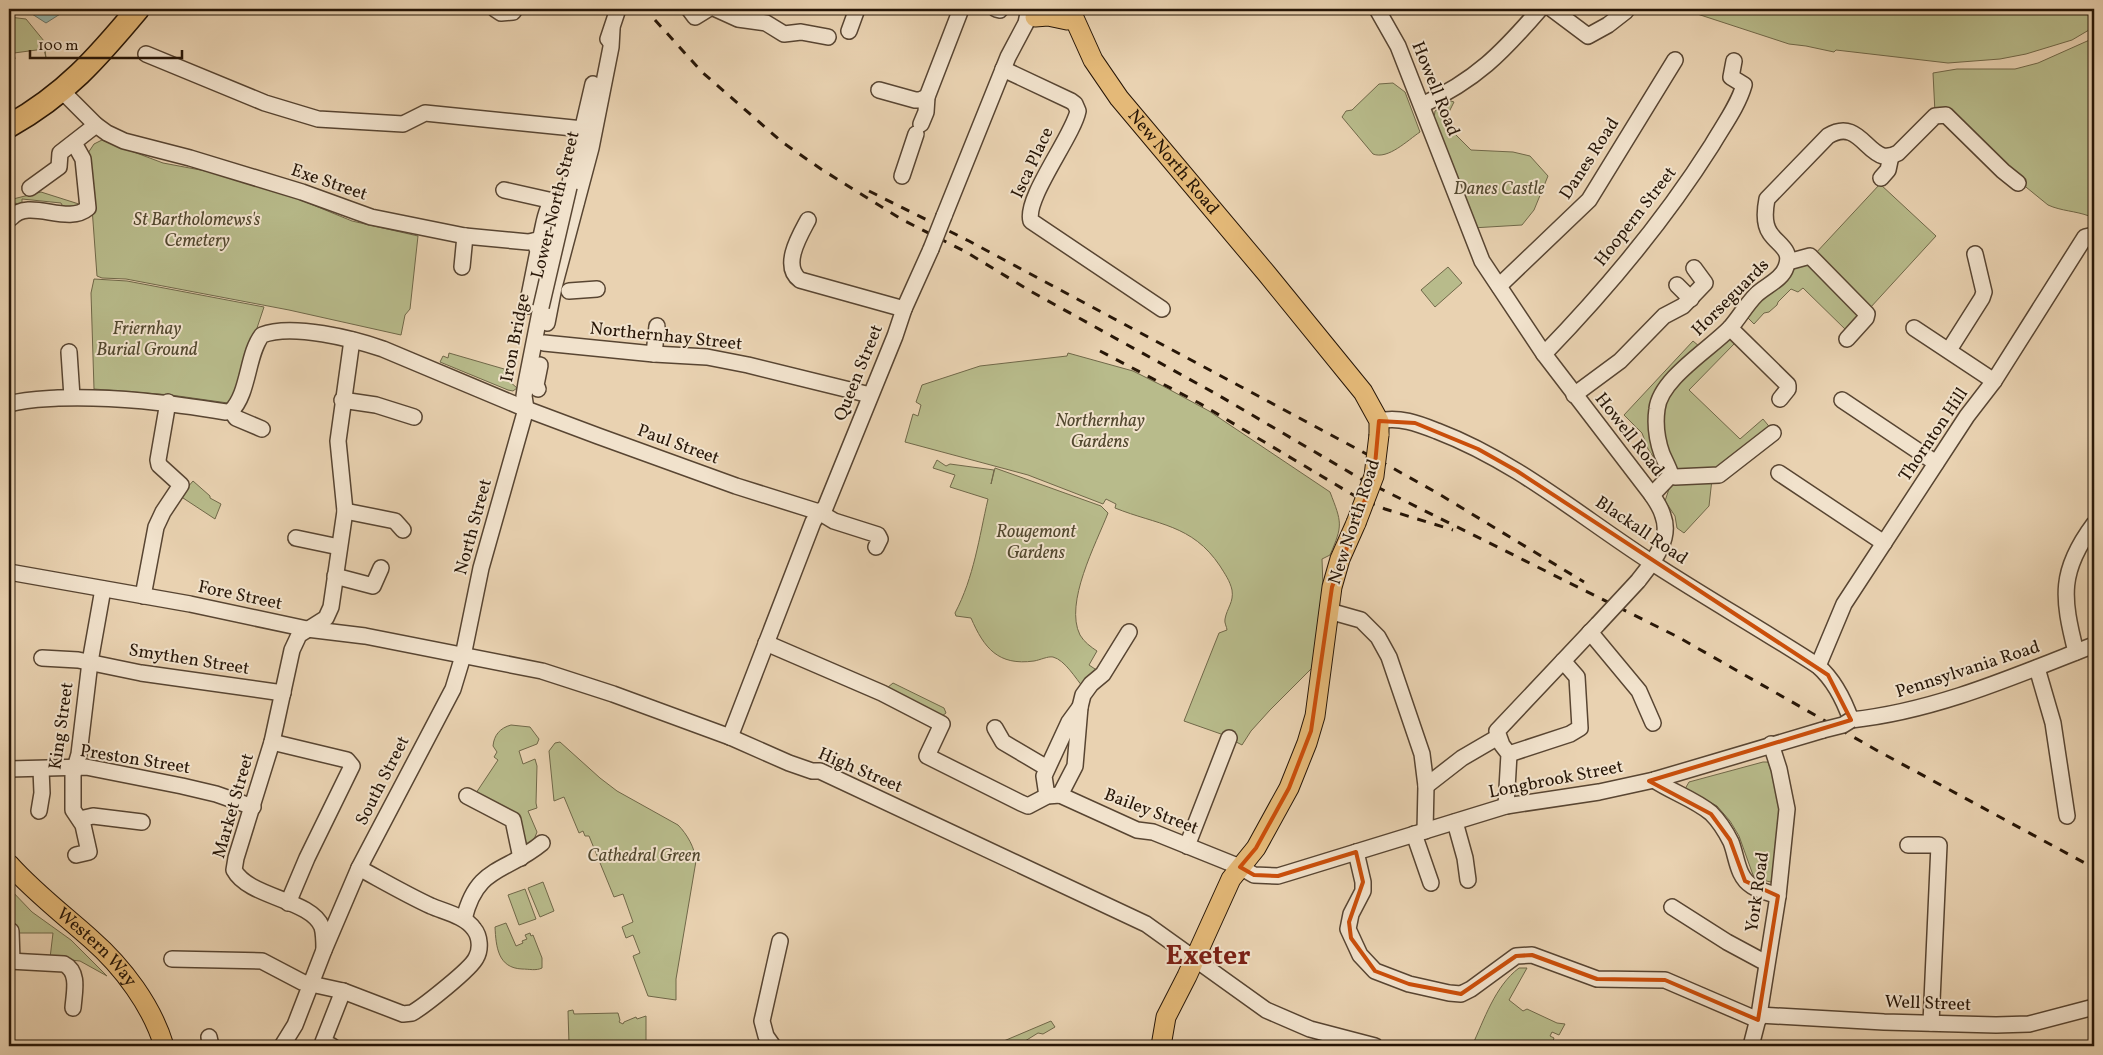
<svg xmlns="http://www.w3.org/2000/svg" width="2103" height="1055" viewBox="0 0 2103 1055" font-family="Vollkorn,serif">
	<rect width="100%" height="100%" fill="#e9d2b1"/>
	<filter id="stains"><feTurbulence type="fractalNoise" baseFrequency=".004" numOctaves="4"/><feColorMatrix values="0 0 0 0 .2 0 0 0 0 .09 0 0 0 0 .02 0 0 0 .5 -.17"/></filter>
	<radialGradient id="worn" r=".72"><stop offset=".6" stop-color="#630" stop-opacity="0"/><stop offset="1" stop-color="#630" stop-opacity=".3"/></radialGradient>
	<g fill="#b8bb8b" stroke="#706849">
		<path d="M1682,9H2094V27L2072,40L2026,54L2000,59L1948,63L1836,50L1834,52L1806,46L1789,44Z"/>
		<path d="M9,17L26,19L44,41L46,58L44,49L14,53L15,59L9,60Z"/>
		<path d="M2094,38V226L2089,216C2076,211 2061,211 2048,205L1935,113L1933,73L1957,69H2015L2038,63Z"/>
		<path d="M1393,83L1405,92L1420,132C1408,140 1388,160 1373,154L1342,117L1346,111L1352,110L1379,84Z"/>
		<path d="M1451,101L1454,102L1446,118V125L1471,150L1513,152L1530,156L1548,176L1534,210L1522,225L1472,228L1434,118L1435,111Z"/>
		<path d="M102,140L163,163L211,172L279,191L352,221L418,236L410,309L405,315L401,335L289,310L126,279L102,278L97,276L88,153L94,144Z"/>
		<path d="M1880,184L1936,236L1870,308L1814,255Z"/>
		<path d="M41,192L82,205L79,208L63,207L61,203L22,199V208L16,203L12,205L13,211L9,215V200Z"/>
		<path d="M1805,262L1859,311V318L1847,331L1803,288L1798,292L1791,289L1778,302L1777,305L1769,312L1764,313L1754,324L1745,315L1790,270Z"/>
		<path d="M1448,267L1462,283L1435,307L1421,290Z"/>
		<path d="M94,279L127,281L264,307L233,400L228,403L171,395L94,389L91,293Z"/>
		<path d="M1730,337L1735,343L1689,390L1740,439L1763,419L1772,430L1712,479L1709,506L1684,533L1677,528L1675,516L1665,501L1670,486L1665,474L1648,449L1642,433L1624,415L1693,341L1706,352Z"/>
		<path d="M449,353L511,371L508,380L517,388L513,391L508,390L440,362L443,356L448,358Z"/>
		<path d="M1068,353L1133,371L1161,385L1209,411L1330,492C1342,523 1343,525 1330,555L1322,559L1323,587L1312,668L1270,710L1251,731L1242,745L1221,734L1184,721L1219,633L1227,630C1227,627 1224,623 1225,619C1227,608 1234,602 1232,590C1230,581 1225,574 1220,566C1192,524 1157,525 1115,508L1116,504L1106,499L1103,504L1028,475L905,442L913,414L918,416L921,405L916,402L922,385L980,366L1067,356Z"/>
		<path d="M937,460L946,466L950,464L994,470L991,484L995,468L1101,506L1108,513C1096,544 1064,603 1080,635C1084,642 1091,647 1097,651L1089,665L1098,671L1083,687C1076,679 1065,660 1053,657C1048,656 1040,660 1034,661C998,666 984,648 971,618L956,616L955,613C974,577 979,538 988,499L950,487L955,475L933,468Z"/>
		<path d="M193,481L210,496V498L221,504L215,519L180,496Z"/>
		<path d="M893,683L944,708L946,713L942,716L887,688Z"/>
		<path d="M511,725L530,727L539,739L537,744L519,751L523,764L535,759L537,766L536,803L537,808L528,811L537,832L531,847L527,848L515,818L474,796L498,760L494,757L497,752L493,746C494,735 500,728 511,725Z"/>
		<path d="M560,742L600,778L617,791L678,825C687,834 695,848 696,861L676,979V1000L648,996L633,956L640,953L633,935L626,938L622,927L633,922L623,894L614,897L589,836H585L583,831L579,833L564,797L554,801L549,751L555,743Z"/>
		<path d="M1763,762H1768C1785,805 1779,838 1775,883L1758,879L1753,875L1739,836L1730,821L1717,806L1685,789L1689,782Z"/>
		<path d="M543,882L554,911L540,917L528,888Z"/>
		<path d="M9,888L32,912L71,940L107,976L80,961L50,958L53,933H13L9,915Z"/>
		<path d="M525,889L536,919L519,925L508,895Z"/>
		<path d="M506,923L516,946L523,943L522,941L527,939L525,935L530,933L531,936L533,935L542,958V968C536,971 529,969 522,969C498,968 496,947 495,927Z"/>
		<path d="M1519,968H1527L1509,1000L1523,1011L1527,1009L1557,1023L1565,1024L1559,1035L1552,1032L1550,1036L1554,1038L1551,1046H1472C1484,1020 1495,986 1519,968Z"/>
		<path d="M573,1010L574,1014L618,1013L620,1020L619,1022L623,1024L624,1022L636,1017L637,1019L646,1016V1046H535L569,1044L568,1011Z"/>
		<path d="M1051,1021L1055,1027L1043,1034L1038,1033L1017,1046H992Z"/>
	</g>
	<path fill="#97b7af" stroke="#6a776c" d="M9,9H68L46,23L32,14L9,11Z"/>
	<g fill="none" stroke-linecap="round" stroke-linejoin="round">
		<g stroke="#584532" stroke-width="18">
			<g id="minor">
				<path d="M495,9L501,13L513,12L515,9"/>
				<path d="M689,9L695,17L708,9"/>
				<path d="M716,9L738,19L766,23L784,34L801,32L828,37"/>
				<path d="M996,9L1000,10"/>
				<path d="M1377,9L1398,46L1482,261L1544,354L1652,495C1656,501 1661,508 1663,516C1672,540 1652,563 1638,581"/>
				<path d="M1552,9L1588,36L1608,25L1626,11"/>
				<path d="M849,31L857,9"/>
				<path d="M608,39L618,9"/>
				<path d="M146,54L265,103L318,119L403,124L425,113L583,129"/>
				<path d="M1003,69L1071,101L1075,104L1078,111C1073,136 1024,199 1031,221L1162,309"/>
				<path d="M879,90L915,100H920L927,97"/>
				<path d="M62,91L96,125L107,133L124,141L190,158L302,192L371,217L465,236L528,242L538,240L541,236C544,226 546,198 560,199C565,199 571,202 576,203"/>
				<path d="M1422,105C1476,80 1502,53 1540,9"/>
				<path d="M921,124L926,112L927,97L961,9"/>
				<path d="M902,176L916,134"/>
				<path d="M1881,178L1888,170L1891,156"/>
				<path d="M569,187L593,84"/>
				<path d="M30,188L59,167L60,153L96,125"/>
				<path d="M504,190L553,201"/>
				<path d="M944,216L1008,57L1026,23L1029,9"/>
				<path d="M11,218C29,197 67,226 88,208L83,159L74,143"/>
				<path d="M808,220C800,235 781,266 800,280L904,309"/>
				<path d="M1788,262L1810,256L1867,314L1866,318L1847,339"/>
				<path d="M462,267L465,236"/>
				<path d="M1677,285L1691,299"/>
				<path d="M1499,286L1589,200L1675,60"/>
				<path d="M569,291L597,289"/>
				<path d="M527,306L538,251L534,241"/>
				<path d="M547,323L554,287L591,148L611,47L612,29"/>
				<path d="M1730,328L1788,385V389L1780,399"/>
				<path d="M1914,328L1994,381"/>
				<path d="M544,343L654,354L707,357L748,365L870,395"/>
				<path d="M1949,350L1982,298L1984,292L1975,254"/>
				<path d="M69,352L72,397"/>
				<path d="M654,354L657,326"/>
				<path d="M1544,354C1606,290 1664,221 1712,145C1723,126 1738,106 1744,85L1731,77L1734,61"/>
				<path d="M538,389L536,385L540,365"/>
				<path d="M1574,395L1620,361L1664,316L1683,306L1705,283L1694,268"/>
				<path d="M342,400L376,405L414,417"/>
				<path d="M1842,400L1936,463"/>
				<path d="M9,404C25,399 41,399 58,398C115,396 170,403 226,412L231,411C249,394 247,354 262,335C292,323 354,339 383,349L526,409L598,436L736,486L819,512L834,521L878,535L880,539L876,547"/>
				<path d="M231,411L236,418L262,429"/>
				<path d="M1379,421C1399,416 1419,424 1437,431C1518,462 1582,518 1654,564C1708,599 1764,631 1818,666C1835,681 1844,700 1851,720C1936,711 2015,676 2094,645"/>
				<path d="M1779,473L1884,543"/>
				<path d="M1671,475L1675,477L1719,475L1773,433"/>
				<path d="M1652,495L1671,475C1669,468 1665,461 1662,454C1657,440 1655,423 1657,409C1660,379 1710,349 1730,328C1739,318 1746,305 1756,295C1765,286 1782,280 1786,267C1793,250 1778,245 1770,233C1763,223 1765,209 1767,199L1828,136C1856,119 1865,151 1883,156C1888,157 1894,155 1898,153L1935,116L1946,115L2003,171L2018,183"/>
				<path d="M345,511L395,521L403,530"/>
				<path d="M296,538L339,547"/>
				<path d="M9,572L190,604L307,629L365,636L542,671L613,694L730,737L789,763L812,771H820L1146,924L1266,1010L1310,1029L1375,1046"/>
				<path d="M335,576L373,586L381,568"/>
				<path d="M143,596L156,527L163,512L181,485L159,465L158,460L168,402"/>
				<path d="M1329,611L1361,620L1378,637L1389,657L1422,754L1426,786L1425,831"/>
				<path d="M1590,632L1639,691L1653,723"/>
				<path d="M766,643L882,693L942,724L927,756L1021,803L1028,806L1047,796L1060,795L1137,830L1153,832L1240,867L1254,875L1278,876L1288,873L1506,806L1599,792L1654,780L1823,730"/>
				<path d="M2076,652C2062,597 2059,571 2094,524"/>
				<path d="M42,658L78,660L141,673L283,693"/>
				<path d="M1818,666L1844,604L1967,416L1994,381L2085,237L2094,235"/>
				<path d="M2037,668L2053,723L2067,816"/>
				<path d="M995,728L1003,742L1047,768"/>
				<path d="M730,737L813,522L819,512L825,508L895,336L904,309L931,249"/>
				<path d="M272,742L347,760L352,766L307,858L288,903"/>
				<path d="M1509,754L1570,734L1580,728L1577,677L1563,661"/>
				<path d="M9,769L86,767L182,786L216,794L253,807"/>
				<path d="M1654,780C1672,792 1694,799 1711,813C1718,820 1726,832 1731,842C1737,857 1737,877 1752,886C1760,891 1770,893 1778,896"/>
				<path d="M1426,786L1462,758L1498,737"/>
				<path d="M1060,795L1075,766L1080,707"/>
				<path d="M467,796L513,820L521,858"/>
				<path d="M1047,796L1044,776L1069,722L1080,707L1083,695L1091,684L1103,674L1129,632"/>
				<path d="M1506,806L1509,754L1502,745L1497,731L1598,624"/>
				<path d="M39,811L42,793L41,769"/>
				<path d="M80,819L93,816L142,822"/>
				<path d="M1455,822L1465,858L1468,880"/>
				<path d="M1414,834L1431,883"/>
				<path d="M1908,845H1939L1931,1023"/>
				<path d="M1187,846L1229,738"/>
				<path d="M1356,852L1363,882V891L1351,914L1348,929L1360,955L1375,971L1409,984L1449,993L1461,994L1471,989L1516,956L1532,955L1597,979L1665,980L1758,1020"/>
				<path d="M76,855L89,852L83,825L73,810V775L79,754L90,662L103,589"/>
				<path d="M1672,907L1727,942L1766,963"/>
				<path d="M464,919C477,865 506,873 542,843"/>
				<path d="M11,931L12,961"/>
				<path d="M324,950C324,942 324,934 322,927C311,899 249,898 234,870L236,858L272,742L292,650L299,635L326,618L331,607L345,511L338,441L352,340"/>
				<path d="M172,959L262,961L302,982L343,991L403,1014L412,1013C424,1006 471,969 476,958C481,950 480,936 474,929C465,916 445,912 431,906C407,895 383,881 359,868"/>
				<path d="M9,961L64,964C80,972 74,993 73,1008"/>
				<path d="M1759,1015L1884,1022L1996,1025L2029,1024L2094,1007"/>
				<path d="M209,1037L211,1046"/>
				<path d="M282,1046L295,1025L324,950L359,868L453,689L463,656L481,568L526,409L524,396L526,383L541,307"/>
				<path d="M332,1046L323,1042L343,991"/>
				<path d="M773,1046L766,1036L762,1021L780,941"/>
				<path d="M1751,1046L1759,1015L1778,896L1787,809L1779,769L1771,744"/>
			</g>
		</g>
		<g stroke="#271607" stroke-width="21">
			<g id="major">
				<path id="s1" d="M1070,9L1093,60L1119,98L1267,274L1363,392L1379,421V435"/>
				<path d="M1035,17L1048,16L1067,20"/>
				<path id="s2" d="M9,864C34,892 63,914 91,939C123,967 152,1006 164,1046"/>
				<path d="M1161,1046L1166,1017L1187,976L1231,879L1256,848L1289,788L1307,743L1315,716L1332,587L1340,559L1356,523"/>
			</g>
		</g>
		<g stroke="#271607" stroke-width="25">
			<path id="highway" d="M9,126C66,94 97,58 138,9"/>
		</g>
		<use href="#minor" stroke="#f1e2cc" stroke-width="15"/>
		<use href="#major" stroke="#e4b978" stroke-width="19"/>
		<use href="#highway" stroke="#e4b978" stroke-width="22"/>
		<g stroke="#271607" stroke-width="3" stroke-dasharray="9 9" stroke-linecap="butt">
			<path d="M655,20L702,72L782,142L821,169L901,219L966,252L1032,292L1218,395L1361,479L1678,637L1878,751L2094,868"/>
			<path d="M869,191L969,241L1389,466L1439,494L1584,582"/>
			<path d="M1100,351L1199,403L1360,499L1385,509L1453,530"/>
		</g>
		<g stroke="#584532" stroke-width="18" stroke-linecap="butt">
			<g id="minor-bridge">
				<path d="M931,249L944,216"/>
				<path d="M541,307L569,187"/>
				<path d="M1598,624L1638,581"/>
				<path d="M1823,730L1843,725L1851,720"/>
			</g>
		</g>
		<g stroke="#271607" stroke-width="21" stroke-linecap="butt">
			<path id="major-bridge" d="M1356,523L1374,476L1379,435"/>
		</g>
		<use href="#minor-bridge" stroke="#f1e2cc" stroke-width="15"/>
		<use href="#major-bridge" stroke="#e4b978" stroke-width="19"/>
	</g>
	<path fill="none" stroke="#cb4f0b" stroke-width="4" stroke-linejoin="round" d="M1379,421L1415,423L1478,449L1517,471L1828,675L1851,720L1649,781L1711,814L1730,840L1745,881L1778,896L1758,1020L1665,980L1597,979L1532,955L1516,956L1461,994L1409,984L1375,971L1351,938L1349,922L1363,882L1356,852L1278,876L1254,875L1240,867L1256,848L1289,788L1311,731L1332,587L1374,476Z"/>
	<g text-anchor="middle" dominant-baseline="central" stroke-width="4" stroke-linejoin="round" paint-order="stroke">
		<g font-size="18" fill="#271607" stroke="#f1e2cc">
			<text transform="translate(1435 89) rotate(68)">Howell Road</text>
			<text transform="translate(1590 159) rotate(-57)">Danes Road</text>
			<text transform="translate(1033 163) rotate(-65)">Isca Place</text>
			<text stroke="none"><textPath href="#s1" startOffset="186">New North Road</textPath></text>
			<text transform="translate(329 183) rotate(19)">Exe Street</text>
			<text transform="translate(556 205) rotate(-76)">Lower North Street</text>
			<text transform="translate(1636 217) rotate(-52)">Hoopern Street</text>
			<text transform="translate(1731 298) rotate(-45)">Horseguards</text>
			<text transform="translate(666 337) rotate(6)">Northernhay Street</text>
			<text transform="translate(516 338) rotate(-79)">Iron Bridge</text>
			<text transform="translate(859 373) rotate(-68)">Queen Street</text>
			<text transform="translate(1629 435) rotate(52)">Howell Road</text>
			<text transform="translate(1934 435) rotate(-56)">Thornton Hill</text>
			<text transform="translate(678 445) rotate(20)">Paul Street</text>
			<text transform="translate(1355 522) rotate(-72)">New North Road</text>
			<text transform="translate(474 527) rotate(-75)">North Street</text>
			<text transform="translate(1641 531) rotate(34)">Blackall Road</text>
			<text transform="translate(240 596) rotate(12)">Fore Street</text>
			<text transform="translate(189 660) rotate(9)">Smythen Street</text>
			<text transform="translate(1968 670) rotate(-18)">Pennsylvania Road</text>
			<text transform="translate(62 726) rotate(-82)">King Street</text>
			<text transform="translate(135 760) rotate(9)">Preston Street</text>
			<text transform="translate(860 771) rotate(23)">High Street</text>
			<text transform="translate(1556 780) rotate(-11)">Longbrook Street</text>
			<text transform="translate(383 781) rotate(-63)">South Street</text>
			<text transform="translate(234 806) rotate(-74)">Market Street</text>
			<text transform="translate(1151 812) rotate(21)">Bailey Street</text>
			<text transform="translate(1758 892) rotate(-82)">York Road</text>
			<text stroke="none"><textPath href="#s2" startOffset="121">Western Way</textPath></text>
			<text transform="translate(1928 1004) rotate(2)">Well Street</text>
		</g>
		<g font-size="18" font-style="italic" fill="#52482f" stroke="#f1e2cc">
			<text x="1499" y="189">Danes Castle</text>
			<text x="197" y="220">St Bartholomews's<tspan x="197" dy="21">Cemetery</tspan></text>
			<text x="147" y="329">Friernhay<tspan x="147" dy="21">Burial Ground</tspan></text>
			<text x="1100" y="421">Northernhay<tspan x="1100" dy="21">Gardens</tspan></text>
			<text x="1036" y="532">Rougemont<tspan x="1036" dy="21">Gardens</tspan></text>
			<text x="644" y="856">Cathedral Green</text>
		</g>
		<g font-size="28" font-weight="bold" fill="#7a1f14" stroke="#f1e2cc">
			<text x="1208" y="956">Exeter</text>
		</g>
	</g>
	<rect width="2103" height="1055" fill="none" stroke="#e9d2b1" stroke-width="30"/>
	<rect x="10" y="10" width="2083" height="1035" fill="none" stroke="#271607" stroke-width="2.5"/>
	<rect x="15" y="15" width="2073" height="1025" fill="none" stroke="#271607"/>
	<path d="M30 50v8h152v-8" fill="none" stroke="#271607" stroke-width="2.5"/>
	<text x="38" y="50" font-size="15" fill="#271607" stroke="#f1e2cc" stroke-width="4" paint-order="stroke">100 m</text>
	<rect width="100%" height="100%" filter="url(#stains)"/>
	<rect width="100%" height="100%" fill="url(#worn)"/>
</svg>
